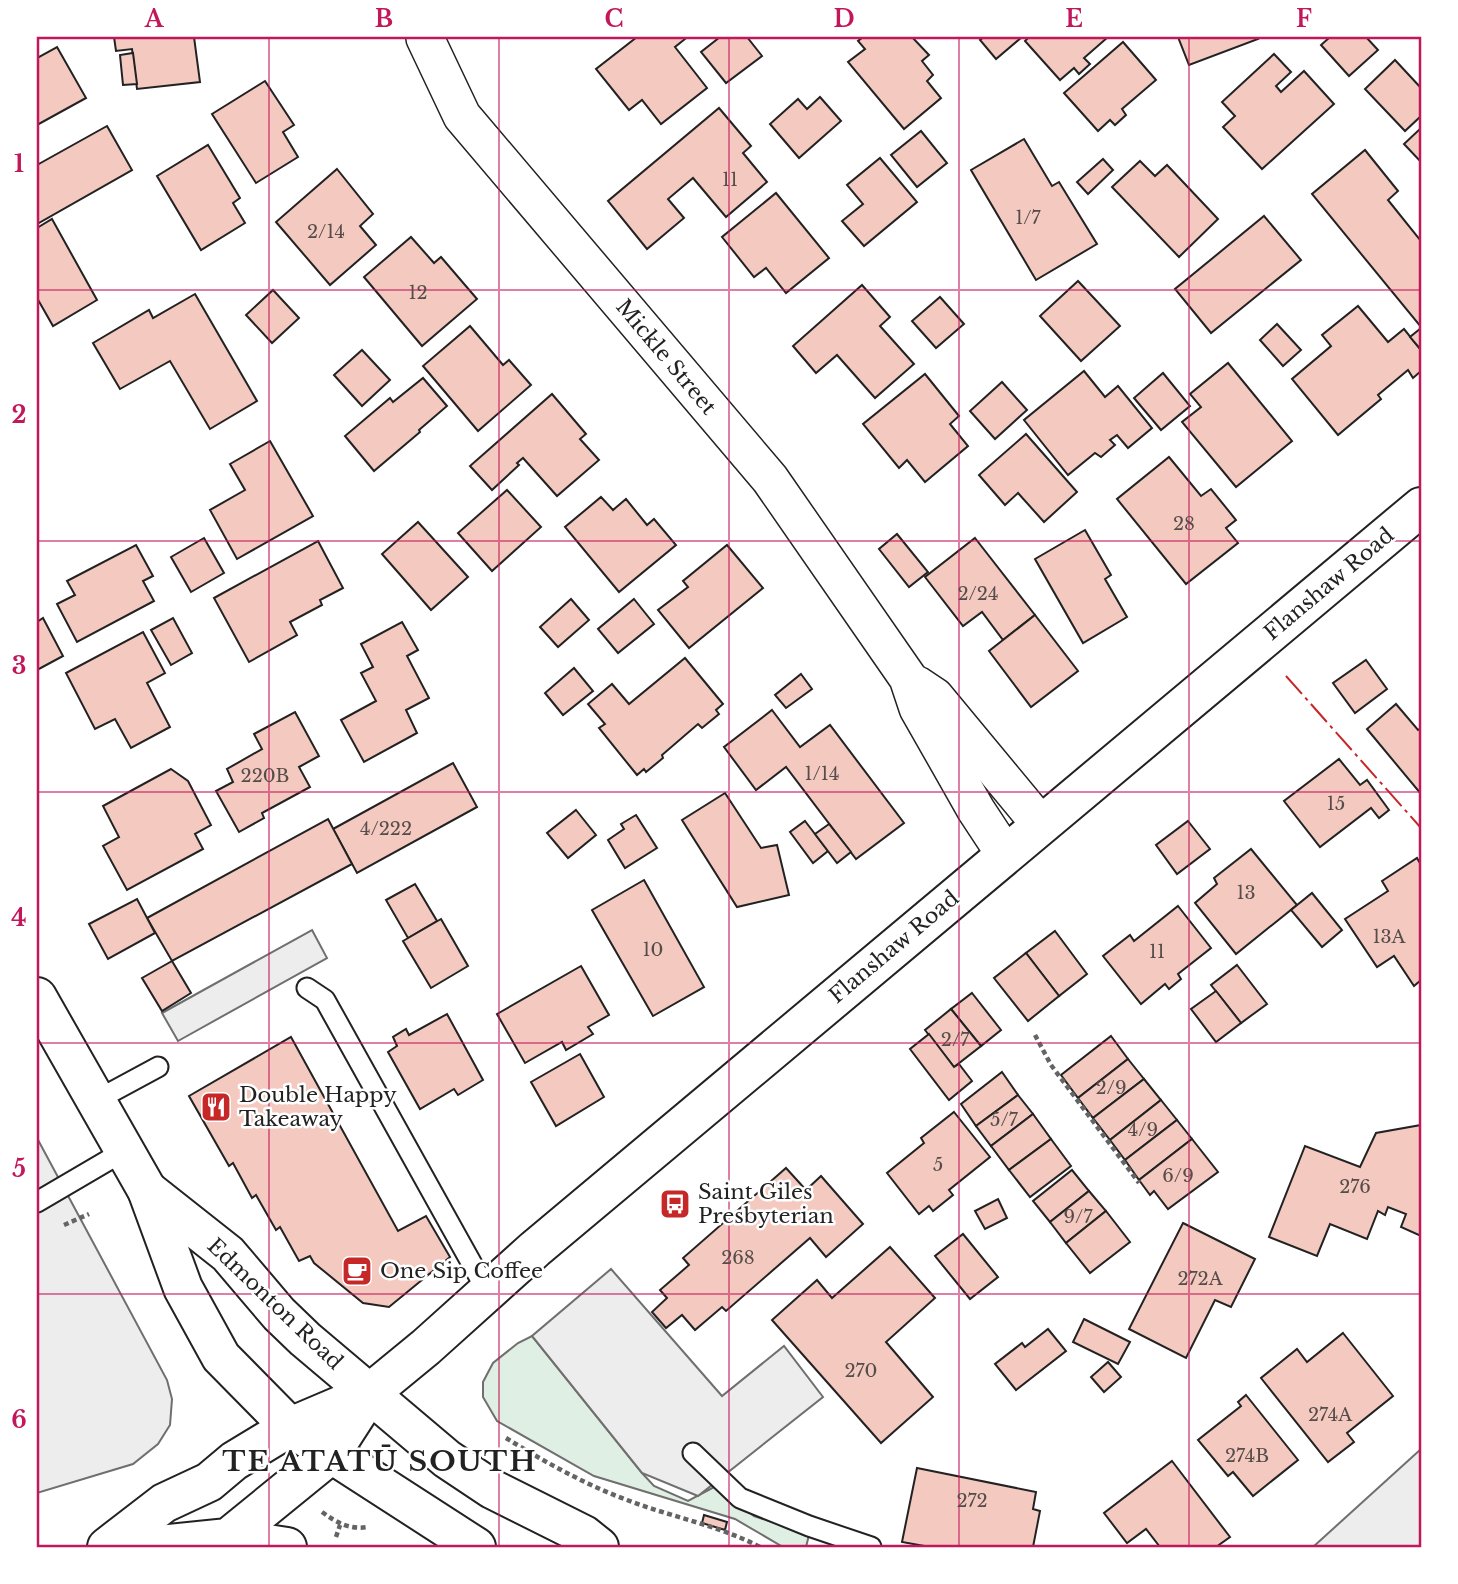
<svg xmlns="http://www.w3.org/2000/svg" width="1458" height="1584" viewBox="0 0 1458 1584" font-family="'Libre Baskerville',serif">
	<rect width="100%" height="100%" fill="#fff"/>
	<path fill="#e0efe3" stroke="#6f6f6f" stroke-width="2" d="M532,1336L642,1473L654,1486L688,1501L716,1486L754,1516L809,1535L806,1547H783L735,1519L594,1476L497,1421L483,1397V1382L493,1363L518,1343Z"/>
	<g fill="#ededed" stroke="#6f6f6f" stroke-width="2">
		<path d="M312,930L327,958L178,1041L162,1013Z"/>
		<path d="M37,1138L167,1380L172,1399L170,1425L158,1444L133,1464L37,1493Z"/>
		<path d="M611,1269L722,1396L784,1346L823,1397L698,1496L642,1473L532,1336Z"/>
		<path d="M1421,1449V1547H1313Z"/>
	</g>
	<g fill="#f3c9c0" stroke="#222" stroke-width="2">
		<path d="M114,37H194L200,82L137,89L132,49L116,51Z"/>
		<path d="M637,37H683L685,39L675,47L707,88L661,124L642,100L629,110L596,69Z"/>
		<path d="M720,37H747L762,56L726,83L701,52Z"/>
		<path d="M863,37H912L929,55L922,61L933,75L927,81L941,98L904,129L848,62L865,49L858,41Z"/>
		<path d="M984,37H1022L996,59L980,40Z"/>
		<path d="M1029,37H1108L1084,58L1090,64L1079,74L1074,68L1060,80L1025,41Z"/>
		<path d="M1178,37H1257L1258,39L1189,65Z"/>
		<path d="M1330,37H1366L1378,50L1349,76L1321,45Z"/>
		<path d="M1123,42L1156,80L1122,109L1126,115L1115,125L1110,120L1098,131L1064,93Z"/>
		<path d="M57,47L86,98L37,125V58Z"/>
		<path d="M133,53L137,84L123,85L120,55Z"/>
		<path d="M1274,54L1291,72L1276,86L1281,92L1304,71L1334,104L1262,169L1223,127L1235,116L1222,102Z"/>
		<path d="M1395,60L1421,88V116L1405,131L1365,89Z"/>
		<path d="M265,81L294,125L283,132L298,157L256,183L212,114Z"/>
		<path d="M820,97L841,121L799,158L770,124L798,99L807,109Z"/>
		<path d="M719,108L751,146L743,153L767,182L726,217L693,178L668,199L684,218L647,249L608,201Z"/>
		<path d="M107,126L132,170L37,224V165Z"/>
		<path d="M1421,128V162L1404,144Z"/>
		<path d="M921,131L947,163L917,187L891,155Z"/>
		<path d="M1024,139L1052,186L1059,182L1097,244L1036,280L971,170Z"/>
		<path d="M208,145L240,198L233,203L245,223L201,250L157,176Z"/>
		<path d="M1365,150L1398,191L1388,200L1421,241V327L1312,194Z"/>
		<path d="M880,158L917,202L864,246L842,221L863,204L847,185Z"/>
		<path d="M1103,159L1113,170L1088,194L1077,182Z"/>
		<path d="M1140,161L1155,176L1167,165L1218,219L1179,257L1112,187Z"/>
		<path d="M337,169L373,214L360,226L376,245L330,285L276,222Z"/>
		<path d="M776,193L829,258L786,293L766,268L754,277L722,237Z"/>
		<path d="M1264,216L1301,260L1211,333L1175,289Z"/>
		<path d="M52,219L97,300L53,326L37,298V228Z"/>
		<path d="M411,237L434,263L441,257L477,299L422,346L364,277Z"/>
		<path d="M1078,281L1120,326L1081,361L1040,316Z"/>
		<path d="M862,285L890,317L880,326L914,364L875,398L837,355L816,373L793,346Z"/>
		<path d="M273,290L299,318L272,343L246,315Z"/>
		<path d="M195,294L257,401L210,429L170,361L120,389L93,343L149,310L153,318Z"/>
		<path d="M940,297L964,324L936,348L912,321Z"/>
		<path d="M1358,306L1388,342L1404,329L1421,350V371L1413,378L1408,370L1378,395L1381,399L1338,435L1292,379L1331,346L1322,335Z"/>
		<path d="M1277,324L1301,350L1283,366L1260,340Z"/>
		<path d="M470,326L503,365L509,360L531,385L478,431L423,366Z"/>
		<path d="M1421,328V350L1410,337Z"/>
		<path d="M362,350L390,380L362,406L334,375Z"/>
		<path d="M1228,363L1292,441L1236,487L1182,422L1201,407L1190,394Z"/>
		<path d="M1084,371L1105,397L1118,386L1152,428L1128,448L1117,435L1110,440L1115,445L1101,457L1095,453L1068,475L1024,420Z"/>
		<path d="M1163,373L1190,406L1161,430L1134,398Z"/>
		<path d="M925,374L959,416L950,424L968,446L925,482L907,460L899,468L863,424Z"/>
		<path d="M423,378L447,406L419,430L420,432L374,471L345,436L390,398L393,402Z"/>
		<path d="M1002,382L1027,410L995,439L970,411Z"/>
		<path d="M552,394L586,434L580,439L599,460L557,496L523,458L517,463L519,465L492,490L470,466Z"/>
		<path d="M1026,434L1077,492L1044,522L1018,493L1005,505L979,475Z"/>
		<path d="M270,441L313,516L237,559L210,510L245,490L230,464Z"/>
		<path d="M1169,457L1201,496L1211,489L1236,520L1226,528L1238,543L1186,584L1117,499Z"/>
		<path d="M507,490L541,527L492,571L458,533Z"/>
		<path d="M601,497L613,510L626,499L647,525L654,519L676,545L619,592L565,527Z"/>
		<path d="M418,522L468,577L431,610L382,554Z"/>
		<path d="M1085,530L1111,575L1105,579L1127,617L1083,643L1035,559Z"/>
		<path d="M897,534L928,572L909,587L879,549Z"/>
		<path d="M204,538L224,573L191,592L171,557Z"/>
		<path d="M975,538L1035,615L1003,640L982,612L963,626L925,577Z"/>
		<path d="M318,541L343,588L320,600L322,605L290,622L297,635L249,662L214,598Z"/>
		<path d="M136,545L153,576L143,581L154,601L77,642L57,604L75,595L67,581Z"/>
		<path d="M727,545L763,588L689,648L658,610L688,587L683,581Z"/>
		<path d="M571,599L589,620L558,647L540,627Z"/>
		<path d="M634,599L654,624L618,653L598,629Z"/>
		<path d="M1035,615L1078,671L1031,707L989,651Z"/>
		<path d="M43,618L63,656L37,670V622Z"/>
		<path d="M173,618L192,653L171,665L151,630Z"/>
		<path d="M402,622L418,650L407,656L429,698L406,710L417,733L364,762L341,720L376,701L361,673L373,667L361,644Z"/>
		<path d="M143,632L165,673L147,683L170,727L131,748L115,719L95,729L66,673Z"/>
		<path d="M685,658L723,704L716,710L719,714L702,728L698,724L662,755L663,758L646,772L644,769L637,775L599,728L605,724L588,704L612,684L629,704Z"/>
		<path d="M1366,660L1387,689L1355,713L1333,683Z"/>
		<path d="M574,668L593,691L563,715L545,693Z"/>
		<path d="M801,674L812,689L786,708L775,695Z"/>
		<path d="M1396,704L1418,730L1421,728V794L1367,729Z"/>
		<path d="M772,710L800,747L830,725L904,823L856,859L786,767L756,790L724,747Z"/>
		<path d="M295,712L319,756L299,767L310,787L262,813L264,818L239,832L216,791L233,782L227,769L262,749L254,734Z"/>
		<path d="M1339,759L1360,785L1367,780L1389,810L1379,818L1371,808L1320,847L1284,801Z"/>
		<path d="M453,763L477,807L357,873L333,829Z"/>
		<path d="M171,769L188,781L211,825L195,834L203,849L127,890L103,846L119,837L103,806Z"/>
		<path d="M725,793L761,848L777,845L789,895L737,907L682,820Z"/>
		<path d="M576,810L596,835L568,858L547,833Z"/>
		<path d="M636,815L657,848L625,868L608,840L624,829L621,824Z"/>
		<path d="M328,819L352,864L172,961L147,918Z"/>
		<path d="M805,821L828,851L813,863L790,832Z"/>
		<path d="M1188,821L1210,849L1177,874L1156,845Z"/>
		<path d="M829,824L851,852L837,863L815,834Z"/>
		<path d="M1251,849L1297,905L1236,954L1195,903L1217,884L1214,878Z"/>
		<path d="M1417,858L1421,865V980L1414,986L1394,956L1377,967L1345,919L1388,891L1382,881Z"/>
		<path d="M644,880L704,987L653,1016L592,910Z"/>
		<path d="M415,884L437,921L408,938L386,900Z"/>
		<path d="M1312,893L1342,930L1322,947L1291,910Z"/>
		<path d="M137,899L155,933L108,959L89,924Z"/>
		<path d="M1178,906L1211,948L1178,974L1181,979L1169,989L1165,984L1141,1004L1103,956L1130,935L1134,941Z"/>
		<path d="M441,919L468,966L431,988L403,941Z"/>
		<path d="M1055,931L1087,974L1059,996L1026,953Z"/>
		<path d="M1026,953L1059,996L1028,1021L994,978Z"/>
		<path d="M172,961L191,993L162,1011L142,978Z"/>
		<path d="M1237,965L1267,1004L1241,1023L1211,985Z"/>
		<path d="M581,966L609,1015L588,1027L593,1034L566,1050L562,1042L525,1063L497,1014Z"/>
		<path d="M1216,991L1241,1023L1216,1042L1191,1009Z"/>
		<path d="M972,993L1001,1030L981,1046L951,1009Z"/>
		<path d="M951,1009L981,1046L954,1067L925,1030Z"/>
		<path d="M447,1014L483,1080L458,1095L454,1089L420,1109L388,1052L397,1046L393,1037L406,1029L409,1035Z"/>
		<path d="M929,1034L954,1067L959,1064L972,1081L949,1100L910,1049Z"/>
		<path d="M1111,1036L1128,1059L1078,1098L1061,1075Z"/>
		<path d="M291,1037L398,1231L426,1216L450,1257L389,1307L363,1303L314,1263L310,1256L299,1261L280,1227L276,1230L256,1195L252,1198L233,1163L229,1166L189,1096Z"/>
		<path d="M580,1054L604,1097L556,1126L531,1082Z"/>
		<path d="M1128,1059L1144,1079L1093,1118L1078,1098Z"/>
		<path d="M1002,1072L1018,1095L976,1126L961,1104Z"/>
		<path d="M1144,1079L1161,1100L1110,1140L1093,1118Z"/>
		<path d="M1018,1095L1033,1114L991,1146L976,1126Z"/>
		<path d="M1161,1100L1177,1120L1125,1160L1110,1140Z"/>
		<path d="M954,1112L990,1157L949,1190L953,1195L933,1211L929,1206L919,1214L887,1173L924,1143L921,1138Z"/>
		<path d="M1033,1114L1051,1139L1009,1170L991,1146Z"/>
		<path d="M1177,1120L1192,1139L1139,1180L1125,1160Z"/>
		<path d="M1421,1125V1236L1401,1227L1406,1214L1388,1207L1385,1215L1378,1211L1367,1239L1330,1224L1317,1256L1269,1237L1305,1146L1360,1167L1376,1133Z"/>
		<path d="M1051,1139L1071,1166L1030,1197L1009,1170Z"/>
		<path d="M1192,1139L1218,1172L1168,1209L1154,1191L1150,1195L1139,1180Z"/>
		<path d="M786,1168L806,1190L821,1176L863,1224L826,1257L810,1238L726,1311L722,1307L695,1330L682,1315L666,1328L652,1312L667,1298L660,1290L689,1265L683,1258Z"/>
		<path d="M1072,1170L1089,1191L1050,1222L1033,1201Z"/>
		<path d="M1089,1191L1106,1211L1066,1243L1050,1222Z"/>
		<path d="M998,1199L1007,1218L985,1229L975,1211Z"/>
		<path d="M1106,1211L1130,1242L1090,1273L1066,1243Z"/>
		<path d="M1183,1223L1255,1259L1231,1307L1215,1300L1186,1358L1129,1329Z"/>
		<path d="M963,1234L998,1277L970,1299L935,1256Z"/>
		<path d="M890,1247L935,1298L886,1342L933,1397L881,1443L772,1320L817,1280L832,1298Z"/>
		<path d="M1084,1319L1130,1342L1118,1364L1073,1342Z"/>
		<path d="M1048,1329L1066,1351L1016,1390L995,1364L1022,1343L1025,1347Z"/>
		<path d="M1343,1333L1393,1396L1347,1433L1354,1442L1328,1462L1261,1378L1297,1349L1307,1362Z"/>
		<path d="M1108,1362L1121,1377L1104,1392L1091,1377Z"/>
		<path d="M1246,1395L1298,1460L1253,1496L1233,1472L1228,1476L1198,1440L1241,1406L1238,1402Z"/>
		<path d="M1172,1461L1230,1537L1216,1547H1160L1146,1529L1127,1543L1104,1513Z"/>
		<path d="M917,1468L1036,1492L1033,1509L1040,1511L1033,1547H930L902,1542Z"/>
		<path d="M704,1515L727,1522L725,1530L702,1523Z"/>
	</g>
	<g fill="none" stroke-linecap="round" stroke-linejoin="round">
		<g stroke="#222" stroke-width="23">
			<g id="lane">
				<path d="M307,988L325,1000L487,1291"/>
				<path d="M95,1101L158,1067"/>
				<path d="M37,1202L124,1151"/>
				<path d="M693,1453L740,1498L809,1526L871,1547"/>
			</g>
		</g>
		<g stroke="#222" stroke-width="40">
			<g id="street">
				<path d="M425,38L462,116L770,479L908,678L918,708L976,810L1005,854"/>
				<path d="M917,685L935,697L1041,825"/>
			</g>
		</g>
		<g stroke="#222" stroke-width="42">
			<g id="secondary">
				<path d="M107,1547L164,1503L209,1482L234,1461L290,1427L370,1393"/>
				<path d="M139,1547L228,1538L330,1455L370,1393L426,1347L535,1249L1421,507"/>
			</g>
		</g>
		<g stroke="#222" stroke-width="42">
			<g id="primary">
				<path d="M37,997L147,1190L183,1288L221,1357L290,1427L476,1547"/>
				<path d="M147,1190L228,1254L279,1314L305,1339L447,1459L492,1489L584,1535L599,1547"/>
				<path d="M228,1538L287,1547"/>
			</g>
		</g>
		<g stroke="#646464" stroke-width="4.5" stroke-dasharray="5 3.5" stroke-linecap="butt">
			<path d="M1035,1035L1051,1065L1139,1183"/>
			<path d="M64,1225L89,1214"/>
			<path d="M506,1438C545,1462 584,1484 627,1500C671,1517 718,1525 760,1547"/>
			<path d="M322,1512C337,1523 350,1530 368,1527"/>
			<path d="M336,1537L340,1525"/>
		</g>
		<use href="#lane" stroke="#fff" stroke-width="19"/>
		<use href="#street" stroke="#fff" stroke-width="37"/>
		<use href="#secondary" stroke="#fff" stroke-width="38"/>
		<use href="#primary" stroke="#fff" stroke-width="38"/>
		<path stroke="#c62828" stroke-width="2" stroke-dasharray="24 5 3.5 5" stroke-linecap="butt" d="M1286,676L1421,828"/>
	</g>
	<path fill="none" stroke="#c2185b" stroke-width="2" stroke-opacity="0.55" d="M269,37V1547M499,37V1547M729,37V1547M959,37V1547M1189,37V1547M37,290H1421M37,541H1421M37,792H1421M37,1043H1421M37,1294H1421"/>
	<defs>
		<g id="restaurant-square" transform="scale(1.575)"><rect x="-9" y="-9" width="18" height="18" rx="4" fill="#c62828" stroke="#fff"/><path d="M-5-6h1v4h1v-4h1v4h1v-4h1v5L-1.5 .5V6h-2V.5L-5-1ZM5-6V6H3V1.5H1.5Q1.5-4 5-6Z" fill="#fff"/></g>
		<g id="bus-square" transform="scale(1.575)"><rect x="-9" y="-9" width="18" height="18" rx="4" fill="#c62828" stroke="#fff"/><path d="M-5-6H5V4H4V6H2V4H-2V6H-4V4H-5ZM-3.5-4V0h7V-4ZM-3.5 1.2v1.5H-2V1.2ZM2 1.2v1.5H3.5V1.2Z" fill="#fff"/></g>
		<g id="cafe-square" transform="scale(1.575)"><rect x="-9" y="-9" width="18" height="18" rx="4" fill="#c62828" stroke="#fff"/><path d="M-5.5-4.5H6V0H3Q3 3.5 0 3.5H-2.5Q-5.5 3.5-5.5 0ZM3-3.2v2h1.7v-2ZM-6 4.5H4V6H-6Z" fill="#fff"/></g>
	</defs>
	<g fill-rule="evenodd">
		<use href="#restaurant-square" x="216" y="1107"/>
		<use href="#bus-square" x="675" y="1204"/>
		<use href="#cafe-square" x="357" y="1271"/>
	</g>
	<g text-anchor="middle" dominant-baseline="central" stroke-width="5" stroke-linejoin="round" paint-order="stroke">
		<g font-size="18" fill="#564c4a">
			<text x="730" y="180">11</text>
			<text x="1028" y="218">1/7</text>
			<text x="326" y="232">2/14</text>
			<text x="418" y="293">12</text>
			<text x="1184" y="524">28</text>
			<text x="978" y="594">2/24</text>
			<text x="822" y="774">1/14</text>
			<text x="265" y="776">220B</text>
			<text x="1336" y="804">15</text>
			<text x="386" y="829">4/222</text>
			<text x="1246" y="893">13</text>
			<text x="1389" y="937">13A</text>
			<text x="653" y="950">10</text>
			<text x="1157" y="952">11</text>
			<text x="955" y="1040">2/7</text>
			<text x="1111" y="1088">2/9</text>
			<text x="1004" y="1120">5/7</text>
			<text x="1143" y="1130">4/9</text>
			<text x="938" y="1165">5</text>
			<text x="1178" y="1176">6/9</text>
			<text x="1355" y="1187">276</text>
			<text x="1078" y="1217">9/7</text>
			<text x="738" y="1258">268</text>
			<text x="1200" y="1279">272A</text>
			<text x="861" y="1371">270</text>
			<text x="1330" y="1415">274A</text>
			<text x="1247" y="1456">274B</text>
			<text x="972" y="1501">272</text>
		</g>
		<g font-size="21" fill="#222" stroke="#fff">
			<text transform="translate(666 357) rotate(50)">Mickle Street</text>
			<text transform="translate(1329 584) rotate(-40)">Flanshaw Road</text>
			<text transform="translate(894 947) rotate(-40)">Flanshaw Road</text>
			<text transform="translate(275 1304) rotate(44)">Edmonton Road</text>
		</g>
		<g font-size="21" fill="#222" stroke="#fff" text-anchor="start">
			<text x="239" y="1095">Double Happy<tspan x="239" dy="24">Takeaway</tspan></text>
			<text x="698" y="1192">Saint Giles<tspan x="698" dy="24">Presbyterian</tspan></text>
			<text x="380" y="1271">One Sip Coffee</text>
		</g>
		<g font-size="28" font-weight="bold" letter-spacing="2" fill="#222" stroke="#fff">
			<text x="380" y="1461">TE ATATŪ SOUTH</text>
		</g>
	</g>
	<rect width="1458" height="1584" fill="none" stroke="#ffffff" stroke-width="77"/>
	<rect x="38" y="38" width="1382" height="1508" fill="none" stroke="#c2185b" stroke-width="2.5"/>
	<g font-size="23" text-anchor="middle" font-weight="bold" fill="#c2185b">
		<text x="154" y="27">A</text>
		<text x="384" y="27">B</text>
		<text x="614" y="27">C</text>
		<text x="844" y="27">D</text>
		<text x="1074" y="27">E</text>
		<text x="1304" y="27">F</text>
		<text x="19" y="172">1</text>
		<text x="19" y="423">2</text>
		<text x="19" y="674">3</text>
		<text x="19" y="926">4</text>
		<text x="19" y="1177">5</text>
		<text x="19" y="1428">6</text>
	</g>
</svg>
